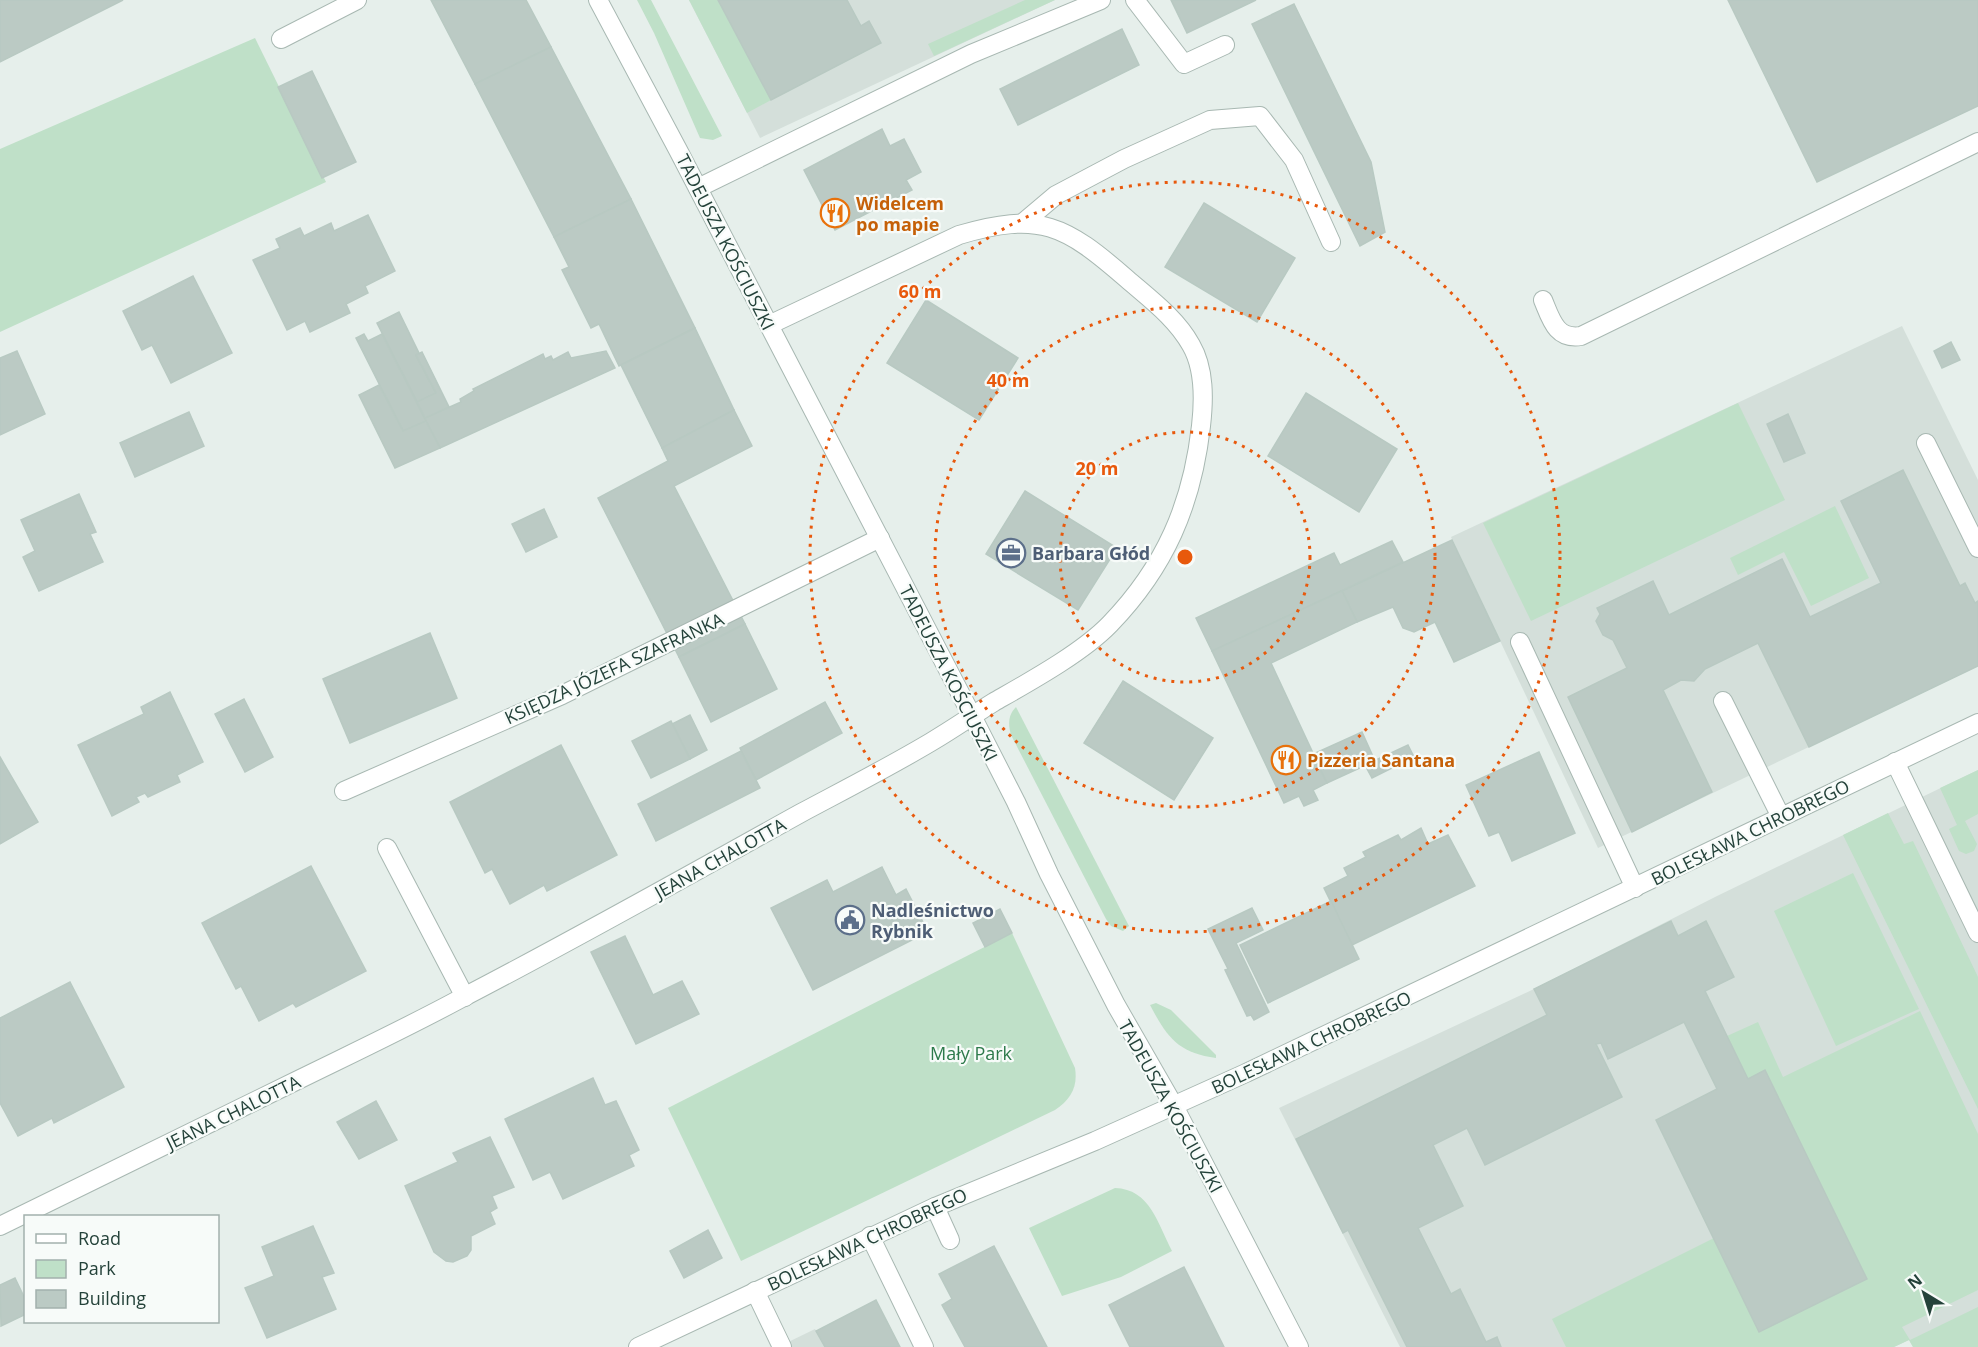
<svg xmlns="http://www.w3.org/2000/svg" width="1978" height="1347" viewBox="0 0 1978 1347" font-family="'Open Sans',sans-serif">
	<rect width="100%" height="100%" fill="#e6efeb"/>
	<g fill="#d4dfda">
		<path d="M689,0H1055L760,138Z"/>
		<path d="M1902,326L1978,480V666L1598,848L1451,537Z"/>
		<path d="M1978,770V1347H1913L1909,1340L1894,1347H1400L1279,1108L1534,989L1717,896Z"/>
		<path d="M815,1329L825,1347H778Z"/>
	</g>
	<g fill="#bfe0c8">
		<path d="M637,0H651L722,136L713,140L700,138L654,33Z"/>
		<path d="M689,0H718L771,100L747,113Z"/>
		<path d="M1025,0H1055L934,56L928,44Z"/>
		<path d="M255,38L326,182L0,332V149Z"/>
		<path d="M1738,403L1785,500L1531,621L1483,523Z"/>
		<path d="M1835,506L1869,578L1811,606L1784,552L1738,575L1730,558Z"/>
		<path d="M1016,707L1129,926L1123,931L1111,926L1106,919L1011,735C1008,724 1008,715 1016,707Z"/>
		<path d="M1978,770V814L1965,821L1977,844L1974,851L1966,854L1959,851L1949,829L1957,825L1940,788Z"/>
		<path d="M1888,813L1904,844L1913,841L1978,977V1109L1843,835Z"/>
		<path d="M1853,873L1919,1009L1836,1046L1774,911Z"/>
		<path d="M1012,933L1075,1068C1078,1087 1071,1099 1055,1110L741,1261L668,1108Z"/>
		<path d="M1156,1003L1171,1010L1216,1055V1058C1178,1053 1167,1037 1150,1005Z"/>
		<path d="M1920,1011L1978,1134V1290L1902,1327L1910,1340L1978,1307V1347H1913L1909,1340L1894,1347H1566L1552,1319L1714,1238L1867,1279L1765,1071L1748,1079L1727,1036L1758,1022L1783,1077Z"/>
		<path d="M1115,1188C1150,1189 1158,1224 1172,1251L1121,1277L1062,1296L1029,1228Z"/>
	</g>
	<g fill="#bbcac4" stroke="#b8c9c2" stroke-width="1.5">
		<path d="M0,0H123L0,62Z"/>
		<path d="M431,0H526L551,47L475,84Z"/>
		<path d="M718,0H847L861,26L869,21L881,43L771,100Z"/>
		<path d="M1171,0H1256L1187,33Z"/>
		<path d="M1728,0H1978V106L1817,182Z"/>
		<path d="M1294,4L1371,162L1385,232L1360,246L1252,24Z"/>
		<path d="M1122,29L1139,65L1018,125L1000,89Z"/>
		<path d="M551,47L631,199L554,237L475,84Z"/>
		<path d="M312,71L356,162L322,178L278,87Z"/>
		<path d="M882,129L890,146L904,139L921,172L906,180L912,190L835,230L804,170Z"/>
		<path d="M631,199L695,328L619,366L599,324L591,328L562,270L569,267L554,237Z"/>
		<path d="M1204,203L1295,258L1257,322L1165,267Z"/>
		<path d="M368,215L395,271L365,286L368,293L346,304L350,313L310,332L305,321L287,330L253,260L280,248L276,239L300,228L304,236L331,223L334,231Z"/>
		<path d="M193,276L232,353L171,383L152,345L142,350L123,311Z"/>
		<path d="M926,300L1018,358L979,420L887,363Z"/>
		<path d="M399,312L419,353L416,355L436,393L417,402L377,323Z"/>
		<path d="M695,328L734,410L662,448L621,365Z"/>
		<path d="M364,334L368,341L382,334L426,421L403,431L356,338Z"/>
		<path d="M1951,342L1960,360L1942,368L1934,351Z"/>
		<path d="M17,351L45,414L0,435V358Z"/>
		<path d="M606,351L615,368L440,448L426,421L425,418L461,402L460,399L474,391L473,389L543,354L545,359L551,356L553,360L568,352L571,358Z"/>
		<path d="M422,352L449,407L425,418L417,402L436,393L416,355Z"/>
		<path d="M379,385L403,431L426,421L440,448L395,468L359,395Z"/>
		<path d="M1306,393L1397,449L1359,512L1268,456Z"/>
		<path d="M734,410L752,446L674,486L745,624L679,657L598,498L668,461L662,448Z"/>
		<path d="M189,412L204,446L135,477L120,443Z"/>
		<path d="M1788,414L1805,453L1784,462L1767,424Z"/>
		<path d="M1903,470L1960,586L1965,583L1975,603L1978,601V666L1809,747L1758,643L1705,669L1694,681L1681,680L1663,690L1712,792L1632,832L1568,697L1627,668L1613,640L1603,635L1596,621L1600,614L1597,608L1653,581L1669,615L1782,559L1810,617L1881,583L1841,501Z"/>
		<path d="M1025,491L1117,548L1078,610L986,554Z"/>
		<path d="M79,494L96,532L90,534L103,562L39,591L23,557L35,551L21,520Z"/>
		<path d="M544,509L557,537L526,552L512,524Z"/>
		<path d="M1452,540L1500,641L1454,662L1435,622L1414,632L1403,628L1393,607L1357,622L1342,591Z"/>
		<path d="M1392,541L1403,562L1212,651L1196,618L1334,553L1340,565Z"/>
		<path d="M1342,591L1357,622L1271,663L1327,783L1313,790L1318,800L1304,806L1299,796L1284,803L1212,651Z"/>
		<path d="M745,624L777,689L711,722L679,657Z"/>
		<path d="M430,633L457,698L350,743L323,679Z"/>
		<path d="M1123,681L1213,738L1174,800L1084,743Z"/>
		<path d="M170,692L203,762L177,775L180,782L148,797L145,793L136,797L139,802L112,816L78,745L144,714L141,707Z"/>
		<path d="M244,699L273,757L245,772L215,714Z"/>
		<path d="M825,702L842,733L756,780L740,748Z"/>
		<path d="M690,715L707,750L690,759L672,724Z"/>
		<path d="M671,721L690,759L651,778L632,741Z"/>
		<path d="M1362,732L1375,761L1327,783L1313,754Z"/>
		<path d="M561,745L617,855L547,891L544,885L510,904L492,869L485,873L450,802Z"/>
		<path d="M1408,745L1414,757L1372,778L1365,765Z"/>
		<path d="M741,751L760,788L656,841L638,804Z"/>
		<path d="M1539,752L1575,833L1512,861L1499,832L1489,836L1466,785Z"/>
		<path d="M0,757L38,822L0,844Z"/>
		<path d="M1421,828L1428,844L1448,835L1475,886L1352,945L1324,888L1348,876L1344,868L1366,857L1363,852L1398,835L1401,840Z"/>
		<path d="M311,866L366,971L296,1007L293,1003L259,1021L241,986L236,989L202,923Z"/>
		<path d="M882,867L896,895L906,889L928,932L813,990L771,908L827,880L833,892Z"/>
		<path d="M1331,901L1359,959L1268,1003L1240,945Z"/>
		<path d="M1252,908L1263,930L1236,943L1269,1012L1254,1020L1251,1015L1247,1016L1225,970L1228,969L1208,929Z"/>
		<path d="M1000,909L1012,933L985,947L973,923Z"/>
		<path d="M1671,921L1678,936L1706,921L1734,977L1705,991L1748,1079L1765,1070L1867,1279L1759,1332L1656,1120L1717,1089L1684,1022L1608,1059L1601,1043L1596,1044L1622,1097L1485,1165L1467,1128L1433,1145L1463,1206L1418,1228L1451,1294L1460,1289L1486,1342L1497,1337L1501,1347H1407L1348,1230L1343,1233L1296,1139L1547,1015L1534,989Z"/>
		<path d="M625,936L653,995L682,981L699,1014L636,1044L591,952Z"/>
		<path d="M70,982L124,1087L54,1123L52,1118L18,1136L0,1103V1018Z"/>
		<path d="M593,1078L605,1105L616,1101L639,1150L629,1155L634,1166L563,1199L550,1172L533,1180L505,1119Z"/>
		<path d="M376,1101L397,1140L359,1159L337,1122Z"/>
		<path d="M490,1137L514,1187L492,1196L497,1208L490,1212L495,1224L471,1236V1250L467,1256L453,1262L446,1261L434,1252L405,1186L458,1162L453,1153Z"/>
		<path d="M313,1226L334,1273L322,1277L336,1309L267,1338L245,1288L274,1276L262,1247Z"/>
		<path d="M708,1230L722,1258L684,1278L670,1251Z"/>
		<path d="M994,1246L1047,1347H965L942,1305L952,1299L939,1274Z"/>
		<path d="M1184,1267L1224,1347H1130L1109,1305Z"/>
		<path d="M15,1278L26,1301V1314L1,1326L0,1285Z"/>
		<path d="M876,1300L900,1347H825L816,1331Z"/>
	</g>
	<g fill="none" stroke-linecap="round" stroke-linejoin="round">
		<g stroke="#a8b8b2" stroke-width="20">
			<g id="minor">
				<path d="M598,0L678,150L972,716L1016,802L1049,874L1116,1005L1174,1106L1299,1347"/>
				<path d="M1135,0L1184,64L1225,45"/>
				<path d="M281,39L357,0"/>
				<path d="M698,188L971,54L1101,0"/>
				<path d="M1024,222L1056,195L1124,159L1210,120L1260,116L1294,160L1331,242"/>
				<path d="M1543,300C1551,319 1556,340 1581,336L1978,142"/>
				<path d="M1926,443L1978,548"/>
				<path d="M1520,642L1635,888"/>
				<path d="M1723,701L1781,817"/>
				<path d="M1895,762L1978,933"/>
				<path d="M344,791L562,695L880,538"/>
				<path d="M387,848L465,997"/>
				<path d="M935,1207L950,1240"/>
				<path d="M0,1226C100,1177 200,1128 300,1079C353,1053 406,1028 458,1000C574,940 687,876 801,813C844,790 889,767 931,742C953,729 973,715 994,702C1029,682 1082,653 1110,624C1165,567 1192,505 1201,426C1204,400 1205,369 1191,345C1176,318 1150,299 1127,279C1065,225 1040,211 959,235L769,325"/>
				<path d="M870,1236L924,1347"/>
				<path d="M755,1291L782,1347"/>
				<path d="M638,1347L935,1207L1095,1141L1246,1073L1978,723"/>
			</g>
		</g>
		<use href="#minor" stroke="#fff" stroke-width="18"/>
	</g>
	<g fill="none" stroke="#e8590c" stroke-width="3" stroke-dasharray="3 6">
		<circle cx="1185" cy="557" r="125"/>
		<circle cx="1185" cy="557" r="250"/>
		<circle cx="1185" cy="557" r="375"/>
	</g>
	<defs>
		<g id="restaurant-ring" transform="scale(1.5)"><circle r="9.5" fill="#f7fbf9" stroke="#e8710a" stroke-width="1.5"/><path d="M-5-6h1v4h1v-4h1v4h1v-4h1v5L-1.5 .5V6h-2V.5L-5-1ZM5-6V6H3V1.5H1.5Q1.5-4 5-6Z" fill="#e8710a"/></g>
		<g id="office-ring" transform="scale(1.5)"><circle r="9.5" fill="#f7fbf9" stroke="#5c6f8a" stroke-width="1.5"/><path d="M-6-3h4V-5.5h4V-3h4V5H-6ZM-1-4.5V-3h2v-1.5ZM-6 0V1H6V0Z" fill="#5c6f8a"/></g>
		<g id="civic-ring" transform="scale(1.5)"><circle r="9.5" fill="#f7fbf9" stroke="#5c6f8a" stroke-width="1.5"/><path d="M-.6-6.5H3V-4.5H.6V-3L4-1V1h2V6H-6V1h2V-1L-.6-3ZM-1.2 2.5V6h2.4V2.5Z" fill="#5c6f8a"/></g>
	</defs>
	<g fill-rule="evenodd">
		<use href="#restaurant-ring" x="835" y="213"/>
		<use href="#office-ring" x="1011" y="553"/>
		<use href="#restaurant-ring" x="1286" y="760"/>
		<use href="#civic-ring" x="850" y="920"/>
	</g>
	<g text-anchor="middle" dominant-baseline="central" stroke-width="4.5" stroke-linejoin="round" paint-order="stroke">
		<g font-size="18" font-weight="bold" fill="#c56008" stroke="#f7fbf9" text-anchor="start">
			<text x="856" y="203">Widelcem<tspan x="856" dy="21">po mapie</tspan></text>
			<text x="1307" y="760">Pizzeria Santana</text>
		</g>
		<g font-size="18" fill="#24423a" stroke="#f7fbf9">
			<text transform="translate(726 242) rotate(63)">TADEUSZA KOŚCIUSZKI</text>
			<text transform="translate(614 668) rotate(-25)">KSIĘDZA JÓZEFA SZAFRANKA</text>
			<text transform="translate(949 673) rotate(63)">TADEUSZA KOŚCIUSZKI</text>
			<text transform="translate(1750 832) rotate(-26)">BOLESŁAWA CHROBREGO</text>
			<text transform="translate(720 858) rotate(-29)">JEANA CHALOTTA</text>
			<text transform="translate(1311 1042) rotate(-25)">BOLESŁAWA CHROBREGO</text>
			<text transform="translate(1171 1106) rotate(61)">TADEUSZA KOŚCIUSZKI</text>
			<text transform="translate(233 1112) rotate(-26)">JEANA CHALOTTA</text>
			<text transform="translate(867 1239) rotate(-25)">BOLESŁAWA CHROBREGO</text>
		</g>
		<g font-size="18" font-weight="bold" fill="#4e5e75" stroke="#f7fbf9" text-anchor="start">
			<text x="1032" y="553">Barbara Głód</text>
			<text x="871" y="910">Nadleśnictwo<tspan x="871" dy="21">Rybnik</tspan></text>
		</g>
		<g font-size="18" fill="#2d7a4b" stroke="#f7fbf9">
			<text x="971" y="1053">Mały Park</text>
		</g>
	</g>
	<circle cx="1185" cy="557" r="9" fill="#e8590c" stroke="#f7fbf9" stroke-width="3"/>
	<g font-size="18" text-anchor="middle" font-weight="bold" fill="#e8590c" stroke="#f7fbf9" stroke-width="4.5" stroke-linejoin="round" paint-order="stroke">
		<text x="920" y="298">60 m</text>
		<text x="1008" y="387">40 m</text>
		<text x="1097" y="475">20 m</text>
	</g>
	<rect x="24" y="1215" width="195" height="108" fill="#f7fbf9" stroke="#a3b1ad" stroke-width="1.5"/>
	<rect x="36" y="1234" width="30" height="9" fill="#ffffff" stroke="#a3b1ad" stroke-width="1.5"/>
	<text x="78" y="1245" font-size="18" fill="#24423a">Road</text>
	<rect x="36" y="1260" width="30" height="18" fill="#bfe0c8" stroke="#a3b1ad" stroke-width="1.5"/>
	<text x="78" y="1275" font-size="18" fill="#24423a">Park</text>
	<rect x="36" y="1290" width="30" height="18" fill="#bbcac4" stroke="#a3b1ad" stroke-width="1.5"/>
	<text x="78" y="1305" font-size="18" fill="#24423a">Building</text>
	<g transform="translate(1924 1293) rotate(322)" stroke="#f7fbf9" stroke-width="4.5" paint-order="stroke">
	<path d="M0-4.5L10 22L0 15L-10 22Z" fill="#24423a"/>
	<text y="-9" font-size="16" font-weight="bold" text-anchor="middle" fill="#24423a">N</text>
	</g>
</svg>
